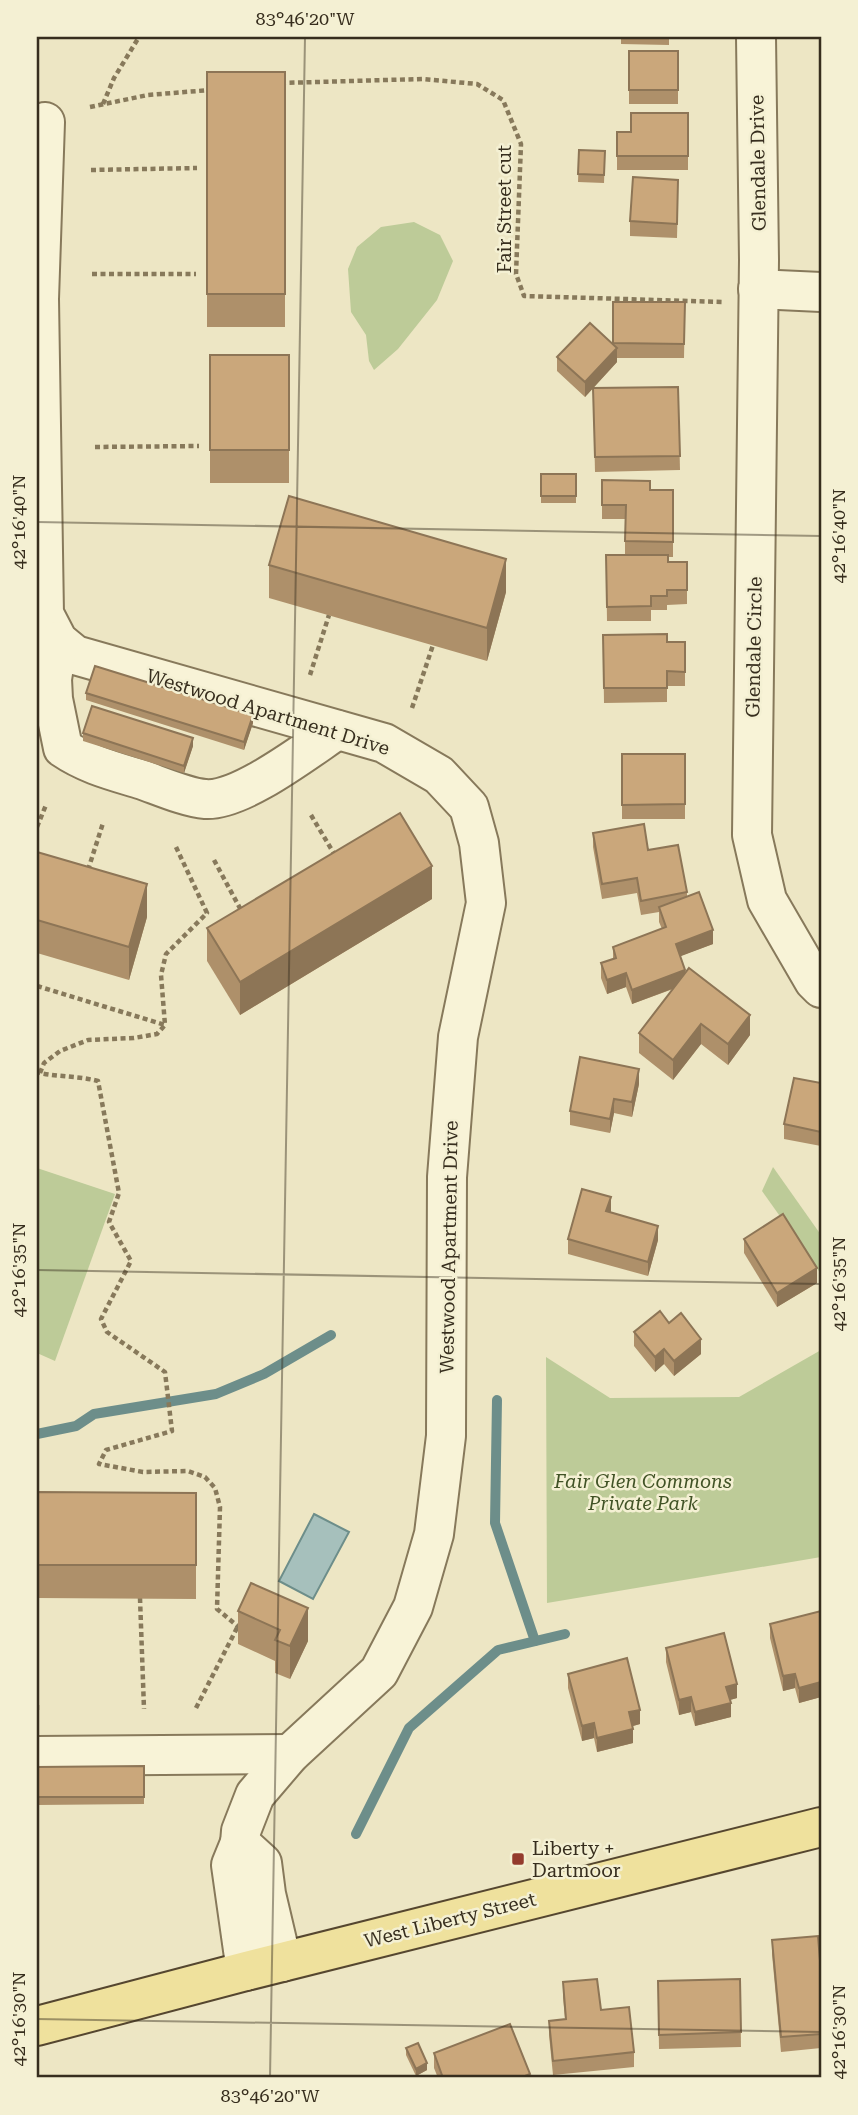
<svg xmlns="http://www.w3.org/2000/svg" width="858" height="2115" viewBox="0 0 858 2115" font-family="'Roboto Serif',serif">
	<rect width="100%" height="100%" fill="#ede6c4"/>
	<g fill="#bdcb98">
		<path d="M414,222L440,235L453,261L437,300L398,349L374,370L369,361L366,335L351,312L348,269L357,247L381,227Z"/>
		<path d="M773,1167L821,1235V1274L762,1191Z"/>
		<path d="M37,1168L115,1194L55,1361L37,1353Z"/>
		<path d="M821,1350V1557L547,1603L546,1357L610,1398L739,1397Z"/>
	</g>
	<path fill="#a6c0bc" stroke="#6d8e8a" stroke-width="2" d="M314,1514L349,1532L313,1599L279,1581Z"/>
	<g fill="none" stroke-linecap="round" stroke-linejoin="round">
		<g stroke="#6d8e8a" stroke-width="10">
			<path d="M497,1400L495,1523L535,1641"/>
			<path d="M37,1434L76,1426L94,1414L216,1394L264,1374L331,1335"/>
			<path d="M356,1834L409,1728L498,1650L565,1634"/>
		</g>
		<g stroke="#87795b" stroke-width="42">
			<g id="minor">
				<path d="M756,37L759,260L752,835L767,900L814,981L821,988"/>
				<path d="M45,122L39,299L44,614L58,641L75,655L384,743L439,775L469,807L479,843L486,903L458,1037L447,1177L446,1436L434,1534L413,1607L379,1672L290,1754L255,1795L241,1831L240,1843"/>
				<path d="M758,289L821,292"/>
				<path d="M58,641L52,679L53,699L63,748C88,765 114,771 143,780C160,786 188,798 205,799C240,802 307,750 337,730"/>
				<path d="M37,1756L290,1754"/>
				<path d="M246,1971L231,1865L240,1843L262,1863L266,1894L282,1962"/>
			</g>
		</g>
		<g stroke="#55462f" stroke-width="42">
			<path id="major" d="M37,2026L246,1971L821,1827"/>
		</g>
		<g stroke="#87795b" stroke-width="4.5" stroke-dasharray="5 3.5" stroke-linecap="butt">
			<path d="M281,83L422,79L477,84L503,100L521,144L516,274L524,296L724,302"/>
			<path d="M103,104L114,78L139,37"/>
			<path d="M90,107L148,95L210,90"/>
			<path d="M91,170L197,168"/>
			<path d="M92,274H196"/>
			<path d="M95,447L199,446"/>
			<path d="M310,675L329,615"/>
			<path d="M412,708L433,645"/>
			<path d="M311,815L336,857"/>
			<path d="M37,827L46,805"/>
			<path d="M176,847L207,913L166,954L161,975L165,1025L157,1034L134,1038L88,1040L60,1051L44,1063L40,1073C60,1077 79,1076 98,1081L119,1193L109,1222L131,1261L101,1319L107,1332L165,1372L172,1431L106,1450L99,1464L143,1472L188,1471L205,1477L215,1488L220,1507L217,1609L240,1628"/>
			<path d="M214,860L242,912"/>
			<path d="M88,870L103,823"/>
			<path d="M37,986L165,1025"/>
			<path d="M140,1598L144,1709"/>
			<path d="M37,1705V1711"/>
			<path d="M196,1708L238,1626"/>
		</g>
		<use href="#minor" stroke="#f8f3d7" stroke-width="38"/>
		<use href="#major" stroke="#efe19d" stroke-width="38"/>
	</g>
	<g fill="#ae906a">
		<path d="M621,37H669V45L621,44Z"/>
		<rect x="629" y="51" width="49" height="53"/>
		<rect x="207" y="72" width="78" height="255"/>
		<path d="M688,113V170H617V132H631Z"/>
		<path d="M579,150L605,151L604,183L578,182Z"/>
		<path d="M678,194L677,238L630,236V221Z"/>
		<path d="M685,302L684,358H617V362L585,397L557,371V357L613,344Z"/>
		<rect x="210" y="355" width="79" height="128"/>
		<path d="M678,387L680,470L595,472L593,388Z"/>
		<rect x="541" y="474" width="35" height="29"/>
		<path d="M602,480L650,490H673V557H668V562H687V604L667,605V610H651V621H607L606,555H625V519H602Z"/>
		<path d="M269,565L506,592L487,661L269,598Z"/>
		<path d="M603,635L667,642H685V686H667V702L604,703Z"/>
		<path d="M86,693L253,723L244,750L86,700Z"/>
		<path d="M83,733L193,746L184,773L83,741Z"/>
		<rect x="622" y="754" width="63" height="65"/>
		<path d="M593,833L648,850L687,892V897L713,944L680,956L685,972L750,1035L728,1065L701,1044L673,1080L639,1053V1033L673,989L632,1004L626,987L607,994L601,978V963L613,959V947L662,929L659,922V912L641,915L637,893L602,899L593,847Z"/>
		<path d="M37,852L147,917L129,980L37,953Z"/>
		<path d="M432,899L240,1015L207,961V928Z"/>
		<path d="M821,1083V1146L784,1139V1124Z"/>
		<path d="M639,1084L632,1117L614,1113L610,1133L570,1125V1111Z"/>
		<path d="M611,1213L658,1240L648,1276L568,1254V1239Z"/>
		<path d="M744,1239L817,1283L777,1307L744,1253Z"/>
		<path d="M669,1323L701,1354L674,1376L664,1364L655,1372L634,1346V1332Z"/>
		<path d="M37,1492L196,1493V1599L37,1598Z"/>
		<path d="M238,1611L308,1641L290,1679L275,1673V1661L238,1644Z"/>
		<path d="M821,1611V1697L799,1703L795,1688L783,1691L770,1638V1624Z"/>
		<path d="M666,1648L737,1698L730,1700L731,1717L695,1726L691,1712L679,1715L666,1662Z"/>
		<path d="M568,1674L640,1724L633,1726V1743L597,1752L594,1738L582,1741L568,1688Z"/>
		<path d="M144,1766V1804L37,1805V1767Z"/>
		<path d="M772,1940L821,1973V2048L781,2052L772,1954Z"/>
		<path d="M740,1979L741,2047L659,2049L658,1981Z"/>
		<path d="M563,1982L601,2010L634,2052V2067L553,2075L549,2035V2021L565,2019L563,1997Z"/>
		<path d="M406,2048L427,2070L416,2076L406,2055Z"/>
		<path d="M434,2053L530,2078H438L434,2068Z"/>
	</g>
	<g fill="#8d7556">
		<path d="M617,348V362L585,397V382Z"/>
		<path d="M506,559V592L487,661V628Z"/>
		<path d="M253,715V723L244,750V742Z"/>
		<path d="M193,738V746L184,773V766Z"/>
		<path d="M432,866V899L240,1015V982Z"/>
		<path d="M147,884V917L129,980V947Z"/>
		<path d="M713,930V944L676,958V944Z"/>
		<path d="M685,970V984L632,1004V990Z"/>
		<path d="M626,973V987L607,994V980Z"/>
		<path d="M750,1015V1035L728,1065V1044Z"/>
		<path d="M701,1024V1044L673,1080V1060Z"/>
		<path d="M639,1069V1084L632,1117V1102Z"/>
		<path d="M614,1099V1113L610,1133V1119Z"/>
		<path d="M611,1197V1212L606,1226V1211Z"/>
		<path d="M658,1226V1240L648,1276V1262Z"/>
		<path d="M817,1268V1283L777,1307V1293Z"/>
		<path d="M701,1339V1354L674,1376V1361Z"/>
		<path d="M664,1349V1364L655,1372V1357Z"/>
		<path d="M308,1608V1641L290,1679V1646Z"/>
		<path d="M795,1674V1688L783,1691V1676Z"/>
		<path d="M821,1682V1697L799,1703V1688Z"/>
		<path d="M737,1684V1698L726,1701V1687Z"/>
		<path d="M691,1697V1712L679,1715V1700Z"/>
		<path d="M731,1703V1717L695,1726V1712Z"/>
		<path d="M640,1710V1724L629,1727V1712Z"/>
		<path d="M594,1723V1738L582,1741V1726Z"/>
		<path d="M633,1729V1743L597,1752V1738Z"/>
		<path d="M427,2063V2070L416,2076V2069Z"/>
	</g>
	<g fill="#caa77b" stroke="#8d7556" stroke-width="2">
		<rect x="629" y="51" width="49" height="39"/>
		<rect x="207" y="72" width="78" height="222"/>
		<path d="M631,113H688V156H617V132H631Z"/>
		<path d="M579,150L605,151L604,175L578,174Z"/>
		<path d="M633,177L678,180L677,224L630,221Z"/>
		<path d="M613,302H685L684,344L613,343Z"/>
		<path d="M590,323L617,348L585,382L557,357Z"/>
		<rect x="210" y="355" width="79" height="95"/>
		<path d="M678,387L680,456L595,457L593,388Z"/>
		<rect x="541" y="474" width="35" height="22"/>
		<path d="M602,480L650,481V490H673V542L625,541L626,505H602Z"/>
		<path d="M289,496L506,559L487,628L269,565Z"/>
		<path d="M606,555H668V562H687V590H667V596H651V606L607,607Z"/>
		<path d="M667,634V642H685V672L667,671V688H604L603,635Z"/>
		<path d="M95,666L253,715L244,742L86,693Z"/>
		<path d="M92,706L193,738L184,766L83,733Z"/>
		<path d="M622,754H685V804L622,805Z"/>
		<path d="M400,813L432,866L240,982L207,928Z"/>
		<path d="M644,824L648,850L678,845L687,892L641,901L637,878L602,884L593,833Z"/>
		<path d="M37,852L147,884L129,947L37,920Z"/>
		<path d="M699,892L713,930L676,944L685,970L632,990L626,973L607,980L601,963L616,958L613,947L666,927L659,907Z"/>
		<path d="M689,968L750,1015L728,1044L701,1024L673,1060L639,1033Z"/>
		<path d="M580,1057L639,1069L632,1102L614,1099L610,1119L570,1111Z"/>
		<path d="M794,1078L821,1083V1132L784,1124Z"/>
		<path d="M582,1189L611,1197L606,1211L658,1226L648,1262L568,1239Z"/>
		<path d="M783,1214L817,1268L777,1293L744,1239Z"/>
		<path d="M660,1311L669,1323L681,1313L701,1339L674,1361L664,1349L655,1357L634,1332Z"/>
		<path d="M37,1492L196,1493V1565H37Z"/>
		<path d="M251,1583L308,1608L290,1646L275,1640L280,1630L238,1611Z"/>
		<path d="M821,1611V1682L799,1688L795,1674L783,1676L770,1624Z"/>
		<path d="M724,1633L737,1684L726,1687L731,1703L695,1712L691,1697L679,1700L666,1648Z"/>
		<path d="M627,1658L640,1710L629,1712L633,1729L597,1738L594,1723L582,1726L568,1674Z"/>
		<path d="M144,1766V1797H37V1767Z"/>
		<path d="M818,1936L821,1973V2034L781,2037L772,1940Z"/>
		<path d="M597,1979L601,2010L629,2007L634,2052L553,2061L549,2021L566,2019L563,1982Z"/>
		<path d="M740,1979L741,2032L659,2035L658,1981Z"/>
		<path d="M510,2024L530,2074L520,2078H443L434,2053Z"/>
		<path d="M418,2043L427,2063L416,2069L406,2048Z"/>
	</g>
	<path fill="none" stroke="#372e1e" stroke-width="2" stroke-opacity="0.45" d="M37,522L821,536M37,1270L821,1284M37,2019L821,2032M270,2078L305,37"/>
	<rect fill="#943b2d" stroke="#f4f0d3" stroke-width="2.5" x="511" y="1852" width="14" height="14" rx="3.5"/>
	<g text-anchor="middle" dominant-baseline="central" stroke-width="5" stroke-linejoin="round" paint-order="stroke">
		<g font-size="19" fill="#372e1e" stroke="#f4f0d3">
			<text transform="translate(758 163) rotate(-91)">Glendale Drive</text>
			<text transform="translate(504 209) rotate(-90)">Fair Street cut</text>
			<text transform="translate(754 647) rotate(-89)">Glendale Circle</text>
			<text transform="translate(268 712) rotate(17)">Westwood Apartment Drive</text>
			<text transform="translate(449 1247) rotate(-89)">Westwood Apartment Drive</text>
			<text transform="translate(450 1920) rotate(-14)">West Liberty Street</text>
		</g>
		<g font-size="19" font-style="italic" fill="#415326" stroke="#f4f0d3">
			<text x="643" y="1481">Fair Glen Commons<tspan x="643" dy="22">Private Park</tspan></text>
		</g>
		<g font-size="19" fill="#372e1e" stroke="#f4f0d3" text-anchor="start">
			<text x="532" y="1848">Liberty +<tspan x="532" dy="22">Dartmoor</tspan></text>
		</g>
	</g>
	<rect width="858" height="2115" fill="none" stroke="#f4f0d3" stroke-width="77"/>
	<rect x="38" y="38" width="782" height="2038" fill="none" stroke="#372e1e" stroke-width="2.5"/>
	<g font-size="18" text-anchor="middle" fill="#372e1e">
		<text x="305" y="25">83°46'20"W</text>
		<text transform="translate(19 522) rotate(-90)" y="6">42°16'40"N</text>
		<text transform="translate(839 536) rotate(-90)" y="6">42°16'40"N</text>
		<text transform="translate(19 1270) rotate(-90)" y="6">42°16'35"N</text>
		<text transform="translate(839 1284) rotate(-90)" y="6">42°16'35"N</text>
		<text transform="translate(19 2019) rotate(-90)" y="6">42°16'30"N</text>
		<text transform="translate(839 2032) rotate(-90)" y="6">42°16'30"N</text>
		<text x="270" y="2102">83°46'20"W</text>
	</g>
</svg>
